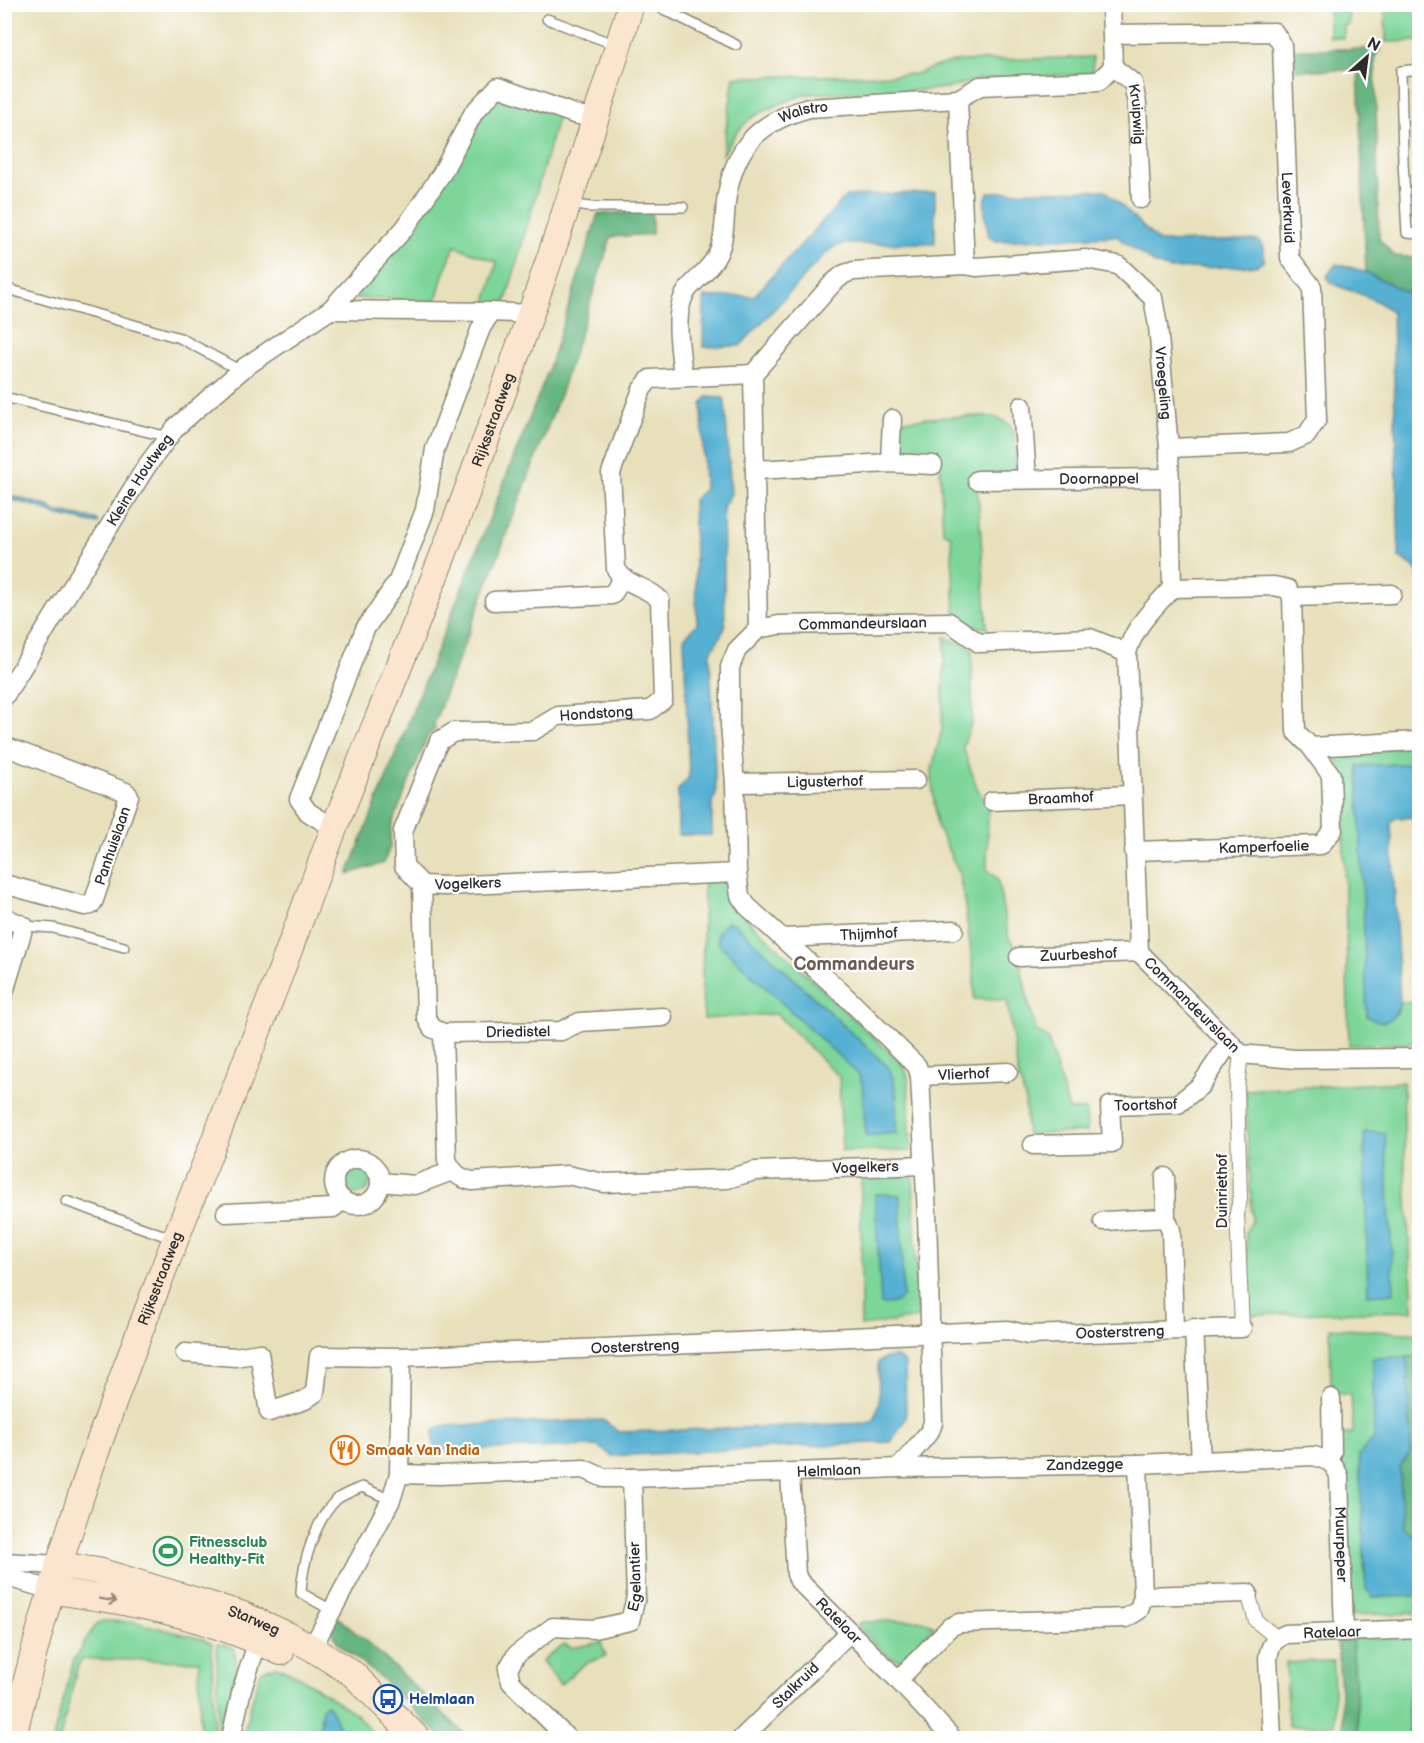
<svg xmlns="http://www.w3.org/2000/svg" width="1424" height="1743" viewBox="0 0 1424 1743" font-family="'Balsamiq Sans',sans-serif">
	<rect width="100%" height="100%" fill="#fff"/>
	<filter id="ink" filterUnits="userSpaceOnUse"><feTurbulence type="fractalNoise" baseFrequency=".0167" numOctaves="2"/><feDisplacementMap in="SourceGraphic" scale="12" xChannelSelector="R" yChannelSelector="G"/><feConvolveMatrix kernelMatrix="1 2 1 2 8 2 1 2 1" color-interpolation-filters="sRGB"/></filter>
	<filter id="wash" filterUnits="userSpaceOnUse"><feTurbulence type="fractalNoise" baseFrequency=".008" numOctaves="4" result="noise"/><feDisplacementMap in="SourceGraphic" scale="24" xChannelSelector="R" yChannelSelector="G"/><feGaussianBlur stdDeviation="1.35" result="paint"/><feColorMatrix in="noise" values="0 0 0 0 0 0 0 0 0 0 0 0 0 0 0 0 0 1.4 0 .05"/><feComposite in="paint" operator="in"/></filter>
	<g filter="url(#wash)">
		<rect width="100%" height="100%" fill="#e8e0bb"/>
		<g fill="#7dd59a" stroke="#548062" stroke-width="1.5" fill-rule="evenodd">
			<path d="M1329,5H1348L1349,25H1344V38L1329,37Z"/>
			<path d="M1385,5H1419V41L1386,42Z"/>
			<path d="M1093,57L1092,74L979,79L948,88L926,90L805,94L775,106L752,117L735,134L722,156L734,77L891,75L916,74L940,65L960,61Z"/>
			<path d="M499,96L559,112L506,301L485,306L497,262L455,246L443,275L436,301L353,298L419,215L486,110Z"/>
			<path d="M983,416C1022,418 1014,439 1016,471L977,480L987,628L975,626L955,613L951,536L943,532L940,467L902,455L898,450L900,421L927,418Z"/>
			<path d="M945,637L972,649V721L963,747L977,788L988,805L987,870L997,878L1009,939L1017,948L1028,1001L1036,1030L1048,1039L1069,1110H1086L1087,1132L1027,1134L1025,1098L1018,1074L1007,1000L974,999V975L965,906L959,873L937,826L932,784V769L942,729Z"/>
			<path d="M1419,745V763L1359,766L1397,1014L1400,1002H1419V1043L1349,1045L1342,775L1337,759L1331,753Z"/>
			<path d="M727,880L733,906L904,1066L908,1078L911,1151H842L839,1077L776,1014L704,1019L702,993L704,881ZM728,922L735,924L888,1067C899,1086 896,1112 896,1133L862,1083L859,1075Z"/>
			<path d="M1403,1082L1405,1163L1413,1311L1247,1315L1246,1231L1252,1220L1245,1090Z"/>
			<circle cx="357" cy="1181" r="13"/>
			<path d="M913,1175L918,1318L861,1326V1176Z"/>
			<path d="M1330,1328L1419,1334V1357L1373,1358L1374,1438L1364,1544V1571L1373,1597L1419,1596V1613L1352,1615L1341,1461L1338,1449L1337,1435L1353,1433L1351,1394H1331Z"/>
			<path d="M923,1620L934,1626L900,1660L887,1655L857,1626L861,1622Z"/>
			<path d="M103,1621L134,1622L203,1639L212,1644L214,1736L206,1738L200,1734L199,1661L83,1659L78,1665L60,1738H53L74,1659C83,1649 90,1626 103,1621Z"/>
			<path d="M1419,1636V1675C1402,1693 1408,1715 1410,1738H1359L1352,1639Z"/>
			<path d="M601,1642L606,1656L584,1664L560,1685L542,1661L564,1644L572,1648Z"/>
			<path d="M217,1644L234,1648L237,1666L222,1728L218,1729Z"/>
			<path d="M1333,1661L1335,1725L1288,1726L1286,1662Z"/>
			<path d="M276,1666L300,1677L356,1714L377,1738H345C336,1728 335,1710 326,1704L322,1708L319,1738H243L251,1704L261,1671Z"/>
		</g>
		<g fill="#66b682" stroke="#487056" stroke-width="1.5">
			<path d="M1293,49H1381L1375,56L1379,239L1395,256L1419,258V342L1417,298L1366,273L1358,70H1296Z"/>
			<path d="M652,211V234L611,237L561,392L434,723L435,730L428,735L391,827L390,846L384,863L348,874L547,374L598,214Z"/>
			<path d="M1407,1357H1419V1541L1402,1526L1400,1467L1411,1452Z"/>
			<path d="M335,1615L375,1649L469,1738H442L386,1682L338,1643L331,1628Z"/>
			<path d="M1352,1639L1359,1738H1344L1337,1640Z"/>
			<path d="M1419,1675V1738H1410C1408,1715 1402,1693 1419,1675Z"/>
		</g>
		<g fill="#54b0d2" stroke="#406e7e" stroke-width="1.5">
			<path d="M1105,190L1159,242L1258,240C1264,246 1265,252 1264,261L1256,266L1170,269L1155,264L1116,236L996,241L989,237C987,223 980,204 989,192Z"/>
			<path d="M935,192V243L846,244L835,246L825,254L740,346L703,347L704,297L754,296L846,196Z"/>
			<path d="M1336,264C1365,269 1392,285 1417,298L1420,342L1419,574L1412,565L1399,557L1392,313C1376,295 1350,293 1330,282L1327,276Z"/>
			<path d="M707,397L724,398L725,403L731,494L723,507L725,628L710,654L716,795L712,802V835H678V790L689,777L684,638L697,624L693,500L704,490L702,404Z"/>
			<path d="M5,494L51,507L53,511L95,519L98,521V524L56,515L39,507L5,498Z"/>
			<path d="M1419,763V817L1396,818L1391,822L1400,1002C1396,1020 1384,1028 1367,1016L1358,766Z"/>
			<path d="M728,922L735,924L888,1067C899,1086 896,1112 896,1133L866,1136L862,1083L859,1075L718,943C716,933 719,927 728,922Z"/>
			<path d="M1364,1132L1385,1133L1394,1293L1368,1295Z"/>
			<path d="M875,1194L900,1195L903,1296C897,1304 890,1304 881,1304Z"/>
			<path d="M897,1357L905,1363L906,1418L891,1442L612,1456L597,1446L436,1451L433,1440V1432L441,1426L603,1420L619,1432L868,1423L875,1419L879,1402L878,1362L885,1358Z"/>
			<path d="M1407,1357L1411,1452L1400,1467L1402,1526L1419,1541V1596L1373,1597L1366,1589L1359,1455L1374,1438L1373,1358Z"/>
			<path d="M326,1704C335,1710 336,1728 345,1738H319L322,1708Z"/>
		</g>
	</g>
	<g filter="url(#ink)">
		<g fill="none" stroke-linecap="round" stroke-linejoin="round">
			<g stroke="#8a8673" stroke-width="12">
				<g id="service">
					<path d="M653,4L736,45"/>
					<path d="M547,19L616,45"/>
					<path d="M1420,69L1401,71L1403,161L1407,233L1420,234"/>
					<path d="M569,204L590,207H683"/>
					<path d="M4,288L180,338L241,371"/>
					<path d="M4,397L169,437"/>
					<path d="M24,926L53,928L124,947"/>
					<path d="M66,1201L174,1239"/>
					<path d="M331,1610L301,1593C302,1564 315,1520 337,1499C344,1494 355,1490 362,1487L391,1500"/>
				</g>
			</g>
			<g stroke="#8a8673" stroke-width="16">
				<g id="pedestrian">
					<path d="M1241,1054L1237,1087L1240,1199L1237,1213L1242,1328"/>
					<path d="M1248,1593L1256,1621L1277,1638"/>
				</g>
			</g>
			<g stroke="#8a8673" stroke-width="21">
				<g id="minor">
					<path id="s1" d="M1111,4L1113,67L1133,83L1137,104L1141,199"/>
					<path id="s2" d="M1112,34L1274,32L1282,45L1290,258L1312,287L1317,419L1307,435L1289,443L1169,448"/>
					<path d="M958,99L965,265"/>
					<path d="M330,310L491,312L531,314"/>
					<path id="s3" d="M683,377C681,351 671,309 689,288C701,274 716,264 721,245C726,229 724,211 727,195C736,144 761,121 809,108L958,99L980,86L1099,81L1113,67"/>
					<path d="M1022,406L1027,479"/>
					<path d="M890,463L892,419"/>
					<path d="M755,470L890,463L933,465"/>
					<path id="s4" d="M977,480L1170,478"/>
					<path d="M1292,597L1392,594"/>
					<path d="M494,601L612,595L622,579"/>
					<path id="s5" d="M758,629L753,374L833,283L844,274L854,271L965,265L976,267L1086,259L1118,265L1153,298L1158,326L1169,448L1172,588C1153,609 1134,626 1127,653"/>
					<path id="s6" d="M4,697L146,467L176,427L245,367L330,310L405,228L442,173L474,112L498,87L574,114L596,119"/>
					<path d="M4,746L126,792L129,796L94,900L91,905L85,906L4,884"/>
					<path d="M1311,747L1417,741"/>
					<path id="s7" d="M735,783L916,780"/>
					<path id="s8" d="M992,801L1131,795"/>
					<path d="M334,828L308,812L299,799L365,629L398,581L425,510L435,449L481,328L491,312"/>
					<path id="s9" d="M1134,851L1321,845L1333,830L1331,775L1311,747L1296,732L1292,597L1288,589L1274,586L1172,588"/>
					<path id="s10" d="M737,873L445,886L422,885L426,1017L432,1028L443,1033L447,1160C453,1173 459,1178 472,1181L567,1175L604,1183L727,1179L755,1171L925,1165"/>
					<path id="s11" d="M422,885L404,866L403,831L439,741L454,732L533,731L558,716L650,710L663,700L660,600C646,585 627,587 616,569L611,473L642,389L650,379L753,374"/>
					<path d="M4,917L24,926L4,992"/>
					<path id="s12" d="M783,938L954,930"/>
					<path id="s13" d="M1019,957L1139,952"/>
					<path id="s14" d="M443,1033L561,1031L580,1022L663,1017"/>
					<path id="s15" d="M920,1076L1008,1072"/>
					<path id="s16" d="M1033,1145L1112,1143L1110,1106L1178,1104L1200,1086L1230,1042"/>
					<circle cx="357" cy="1182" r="23"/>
					<path d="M1165,1177L1166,1218L1171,1230L1174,1329"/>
					<path d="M380,1182L415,1185L452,1171"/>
					<path d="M226,1213L333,1208L343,1200"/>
					<path d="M1103,1221L1166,1218"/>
					<path d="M1194,1328L1201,1461"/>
					<path id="s17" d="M185,1353L235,1357L259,1353L269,1412L305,1400L315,1393L319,1356L401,1357L1008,1330L1028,1335L1242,1328"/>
					<path d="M1326,1459L1332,1453L1331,1398"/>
					<path id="s18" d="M1138,1464L1314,1456C1328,1460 1334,1463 1339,1476L1344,1632"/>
					<path id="s19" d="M399,1474L440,1475L584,1469L604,1478H632L899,1468L930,1431L933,1423L927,1215L920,1076L917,1066L842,993L747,906L740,896L737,873L735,783L730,725V667L737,650L758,629L779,625L949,622L979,643L1090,638L1127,653L1139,952L1241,1054L1295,1059L1420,1058"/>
					<path id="s20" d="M790,1474L796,1574L799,1581L898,1680L952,1738"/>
					<path d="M4,1562L58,1565"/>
					<path d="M4,1576L51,1590"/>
					<path d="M1143,1596L1248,1593"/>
					<path d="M312,1648L391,1500L399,1474L401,1357"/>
					<path d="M898,1680L950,1627L959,1623L1126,1618L1139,1610L1143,1596L1138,1464L899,1468"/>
					<path d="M231,1738L242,1689L258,1641"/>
					<path id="s21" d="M567,1738L511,1682L508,1669L516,1655L553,1627L594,1629L630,1621L636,1597L632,1478"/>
					<path id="s22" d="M742,1738L849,1633"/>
					<path id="s23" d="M1272,1738L1268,1658C1270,1645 1274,1639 1286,1634L1420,1629"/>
				</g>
			</g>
			<g stroke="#8a8673" stroke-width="28">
				<g id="secondary">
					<path id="s24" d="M58,1565L98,1571L243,1615L290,1636L312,1648L353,1674L417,1738"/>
					<path d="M51,1590C78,1595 106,1598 133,1604C183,1613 235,1630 281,1652"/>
					<path id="s25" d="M13,1738C71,1476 182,1229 278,979C298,927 316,875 336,823C377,720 420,617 459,513C522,345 579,176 631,4"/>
				</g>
			</g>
			<use href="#service" stroke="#fff" stroke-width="9"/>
			<use href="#pedestrian" stroke="#fff" stroke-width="14"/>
			<use href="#minor" stroke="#fff" stroke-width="18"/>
			<use href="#secondary" stroke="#fce5cf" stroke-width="26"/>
		</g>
		<defs><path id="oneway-shaft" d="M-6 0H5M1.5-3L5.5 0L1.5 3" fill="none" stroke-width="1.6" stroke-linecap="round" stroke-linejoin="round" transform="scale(1.5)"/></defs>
		<use stroke="#94887d" href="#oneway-shaft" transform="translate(108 1600) rotate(9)"/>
	</g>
	<defs>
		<g id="restaurant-ring" transform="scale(1.5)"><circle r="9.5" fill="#fff" stroke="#e8710a" stroke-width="1.5"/><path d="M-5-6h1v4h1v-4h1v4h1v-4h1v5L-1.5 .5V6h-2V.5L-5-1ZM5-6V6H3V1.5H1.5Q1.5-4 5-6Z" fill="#e8710a"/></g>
		<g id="stadium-ring" transform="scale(1.5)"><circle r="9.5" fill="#fff" stroke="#2e9e5b" stroke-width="1.5"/><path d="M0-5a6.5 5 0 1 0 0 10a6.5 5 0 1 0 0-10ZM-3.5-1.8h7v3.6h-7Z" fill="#2e9e5b"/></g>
		<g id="bus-ring" transform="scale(1.5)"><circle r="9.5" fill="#fff" stroke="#1a4fb4" stroke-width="1.5"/><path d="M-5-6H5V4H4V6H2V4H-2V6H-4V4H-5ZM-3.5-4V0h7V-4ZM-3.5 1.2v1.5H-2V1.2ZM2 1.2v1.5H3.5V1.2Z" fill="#1a4fb4"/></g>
	</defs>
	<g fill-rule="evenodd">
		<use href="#restaurant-ring" x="345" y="1450"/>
		<use href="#stadium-ring" x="168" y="1551"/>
		<use href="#bus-ring" x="388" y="1699"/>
	</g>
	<g text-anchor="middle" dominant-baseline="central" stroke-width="4.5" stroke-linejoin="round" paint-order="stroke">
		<g font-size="15" fill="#2b2b2b" stroke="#fff">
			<text stroke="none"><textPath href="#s3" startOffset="318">Walstro</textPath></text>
			<text stroke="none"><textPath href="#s1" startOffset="120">Kruipwilg</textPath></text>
			<text stroke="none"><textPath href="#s2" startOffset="340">Leverkruid</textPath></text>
			<text stroke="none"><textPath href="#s5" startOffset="800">Vroegeling</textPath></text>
			<text stroke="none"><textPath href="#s25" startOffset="1404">Rijksstraatweg</textPath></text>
			<text stroke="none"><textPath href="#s4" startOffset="122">Doornappel</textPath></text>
			<text stroke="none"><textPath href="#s6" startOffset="256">Kleine Houtweg</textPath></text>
			<text stroke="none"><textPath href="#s19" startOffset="1545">Commandeurslaan</textPath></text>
			<text stroke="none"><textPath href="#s11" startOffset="322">Hondstong</textPath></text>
			<text stroke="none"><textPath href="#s7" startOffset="90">Ligusterhof</textPath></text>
			<text stroke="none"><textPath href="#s8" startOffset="69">Braamhof</textPath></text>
			<text transform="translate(113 846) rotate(-71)">Panhuislaan</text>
			<text stroke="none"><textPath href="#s9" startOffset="130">Kamperfoelie</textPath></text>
			<text transform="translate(468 884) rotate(-2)">Vogelkers</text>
			<text stroke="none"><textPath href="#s12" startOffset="86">Thijmhof</textPath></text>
			<text stroke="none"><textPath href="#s13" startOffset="60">Zuurbeshof</textPath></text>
			<text stroke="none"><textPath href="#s19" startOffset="2193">Commandeurslaan</textPath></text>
			<text stroke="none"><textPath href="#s14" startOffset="75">Driedistel</textPath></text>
			<text stroke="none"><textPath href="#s15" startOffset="44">Vlierhof</textPath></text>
			<text stroke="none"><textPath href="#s16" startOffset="152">Toortshof</textPath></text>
			<text stroke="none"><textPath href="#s10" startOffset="1029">Vogelkers</textPath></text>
			<text transform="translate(1222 1191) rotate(-90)">Duinriethof</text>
			<text stroke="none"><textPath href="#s25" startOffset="483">Rijksstraatweg</textPath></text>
			<text stroke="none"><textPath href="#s17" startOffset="1024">Oosterstreng</textPath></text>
			<text stroke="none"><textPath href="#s17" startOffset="538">Oosterstreng</textPath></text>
			<text transform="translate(1085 1465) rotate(-1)">Zandzegge</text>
			<text stroke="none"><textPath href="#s19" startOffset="432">Helmlaan</textPath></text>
			<text stroke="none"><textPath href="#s18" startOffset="278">Muurpeper</textPath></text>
			<text stroke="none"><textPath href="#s21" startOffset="278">Egelantier</textPath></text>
			<text stroke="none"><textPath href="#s20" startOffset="164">Ratelaar</textPath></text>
			<text stroke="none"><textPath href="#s24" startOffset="204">Starweg</textPath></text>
			<text stroke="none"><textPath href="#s23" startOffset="158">Ratelaar</textPath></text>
			<text stroke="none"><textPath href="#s22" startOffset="75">Stalkruid</textPath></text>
		</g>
		<g font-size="15" font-weight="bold" fill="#c56008" stroke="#fff" text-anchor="start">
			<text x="366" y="1450">Smaak Van India</text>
		</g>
		<g font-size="15" font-weight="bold" fill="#27864d" stroke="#fff" text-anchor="start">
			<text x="189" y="1542">Fitnessclub<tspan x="189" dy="17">Healthy-Fit</tspan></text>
		</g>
		<g font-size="15" font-weight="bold" fill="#164399" stroke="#fff" text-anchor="start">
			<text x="409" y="1699">Helmlaan</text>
		</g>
		<g font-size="18" font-weight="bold" fill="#6b5d53" stroke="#fff">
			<text x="854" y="964">Commandeurs</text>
		</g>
	</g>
	<rect width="1424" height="1743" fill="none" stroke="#fff" stroke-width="24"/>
	<g transform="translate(1367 57) rotate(28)" stroke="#ffffff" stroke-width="4.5" paint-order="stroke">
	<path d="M0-4.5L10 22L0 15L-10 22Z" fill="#2b2b2b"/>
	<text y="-9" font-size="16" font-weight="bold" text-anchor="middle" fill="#2b2b2b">N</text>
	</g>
</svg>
